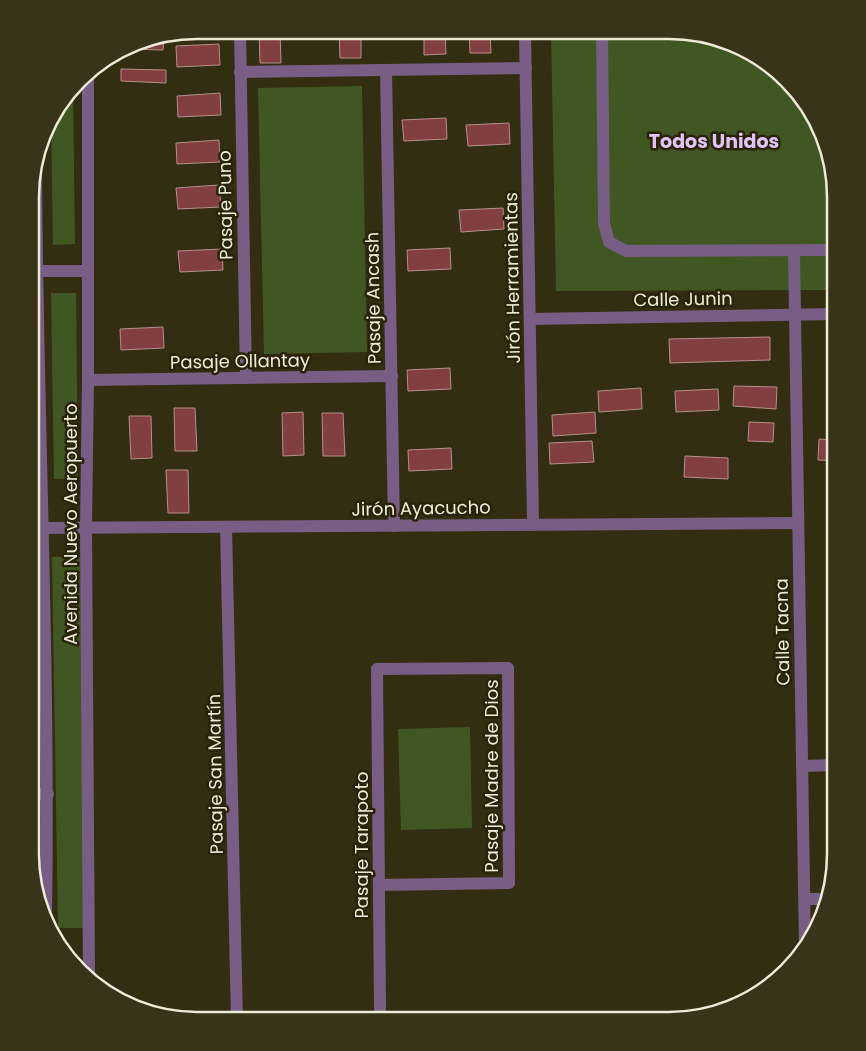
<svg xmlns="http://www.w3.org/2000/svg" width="866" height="1051" viewBox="0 0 866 1051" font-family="Poppins,sans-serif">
	<rect width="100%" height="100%" fill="#332d12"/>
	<g fill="#405724">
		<path d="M551,31H692L762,58L814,113L836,196V290L556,291Z"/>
		<path d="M362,86L367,352L264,354L258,88Z"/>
		<path d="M73,88L75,244L53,245L51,117Z"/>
		<path d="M51,293H76L78,479H54Z"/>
		<path d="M52,557H80L86,928H58Z"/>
		<path d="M470,727L472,828L401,830L398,729Z"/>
	</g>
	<g fill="#813f3f" stroke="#b38f8e">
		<path d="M259,30H280L281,63H260Z"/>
		<path d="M339,30H361V58H340Z"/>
		<path d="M424,31H445L446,54L424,55Z"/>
		<path d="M469,31H490L491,53H470Z"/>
		<path d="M151,38H164L163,50L125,49L143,39Z"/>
		<path d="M219,44L220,65L177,67L176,46Z"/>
		<path d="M121,69L166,70V83L121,81Z"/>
		<path d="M220,93L221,115L178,117L177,96Z"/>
		<path d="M446,118L447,139L404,141L402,120Z"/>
		<path d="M509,123L510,144L468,146L466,125Z"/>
		<path d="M219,140L220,162L177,164L176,143Z"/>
		<path d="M219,185L221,207L178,209L176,188Z"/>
		<path d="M503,208L504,229L461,232L459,210Z"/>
		<path d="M450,248L451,269L408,271L407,250Z"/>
		<path d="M222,249L223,270L180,272L178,251Z"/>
		<path d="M163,327L164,348L121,350L120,329Z"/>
		<path d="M770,337V360L670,363L669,339Z"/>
		<path d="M450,368L451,389L408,391L407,370Z"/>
		<path d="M734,386L777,387L776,409L733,406Z"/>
		<path d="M641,388L642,409L599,412L598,391Z"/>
		<path d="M718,389L719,410L676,412L675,391Z"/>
		<path d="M174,408H195L197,451H175Z"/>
		<path d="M303,412L304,455L283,456L282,413Z"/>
		<path d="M595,412L596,433L553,436L552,415Z"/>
		<path d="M322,413H343L345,456H323Z"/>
		<path d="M129,416H151L152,458L131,459Z"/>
		<path d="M749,422L774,423L773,442L748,441Z"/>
		<path d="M819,439L836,440V461L818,460Z"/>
		<path d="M592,441L594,462L550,464L549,443Z"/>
		<path d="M451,448L452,469L409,471L408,450Z"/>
		<path d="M685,456L728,458V479L684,477Z"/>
		<path d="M166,470H188L189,513H168Z"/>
	</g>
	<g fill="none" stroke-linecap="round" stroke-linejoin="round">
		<g stroke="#785e85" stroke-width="12">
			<path d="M240,30L246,378"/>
			<path d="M525,31L533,524"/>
			<path d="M602,31L604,223L609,242L626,251L836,250"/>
			<path d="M88,70V380L86,528L89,977"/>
			<path d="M386,70L394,526"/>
			<path d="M240,72L526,68"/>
			<path d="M36,161C37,413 50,664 46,916"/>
			<path d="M794,251L805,949"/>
			<path d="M31,271H88"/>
			<path d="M530,319L836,314"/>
			<path d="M88,380L392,376"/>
			<path d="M226,527L237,1021"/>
			<path d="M43,528L798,523"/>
			<path d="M802,766L836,765"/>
			<path d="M30,794H48"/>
			<path d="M379,885L509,883L508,668L377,669L380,1006V1021"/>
			<path d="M805,899H824"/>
		</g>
	</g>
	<g text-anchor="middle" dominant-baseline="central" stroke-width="5" stroke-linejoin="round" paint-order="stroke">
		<g font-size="18" fill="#eeeada" stroke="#292308">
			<text transform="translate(225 205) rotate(-91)">Pasaje Puno</text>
			<text transform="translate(512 278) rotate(-91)">Jirón Herramientas</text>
			<text transform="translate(373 298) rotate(-91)">Pasaje Ancash</text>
			<text transform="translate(683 299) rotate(-1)">Calle Junin</text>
			<text transform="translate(240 361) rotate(-1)">Pasaje Ollantay</text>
			<text transform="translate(421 508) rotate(-1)">Jirón Ayacucho</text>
			<text transform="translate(70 524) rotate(-90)">Avenida Nuevo Aeropuerto</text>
			<text transform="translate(782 632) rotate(-91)">Calle Tacna</text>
			<text transform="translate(215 774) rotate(-91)">Pasaje San Martín</text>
			<text transform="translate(491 776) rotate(-90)">Pasaje Madre de Dios</text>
			<text transform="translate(361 845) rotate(-90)">Pasaje Tarapoto</text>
		</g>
		<g font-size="19" font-weight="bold" fill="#e1c3f8" stroke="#292308">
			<text x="714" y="141">Todos Unidos</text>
		</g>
	</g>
	<path d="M0 0H866V1051H0ZM197 39H669A158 158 0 0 1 827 197V854A158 158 0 0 1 669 1012H197A158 158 0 0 1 39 854V197A158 158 0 0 1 197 39Z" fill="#393319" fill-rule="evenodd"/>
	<path fill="none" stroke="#eeeada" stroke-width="2.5" d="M197 39H669A158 158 0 0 1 827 197V854A158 158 0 0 1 669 1012H197A158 158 0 0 1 39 854V197A158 158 0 0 1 197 39Z"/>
</svg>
